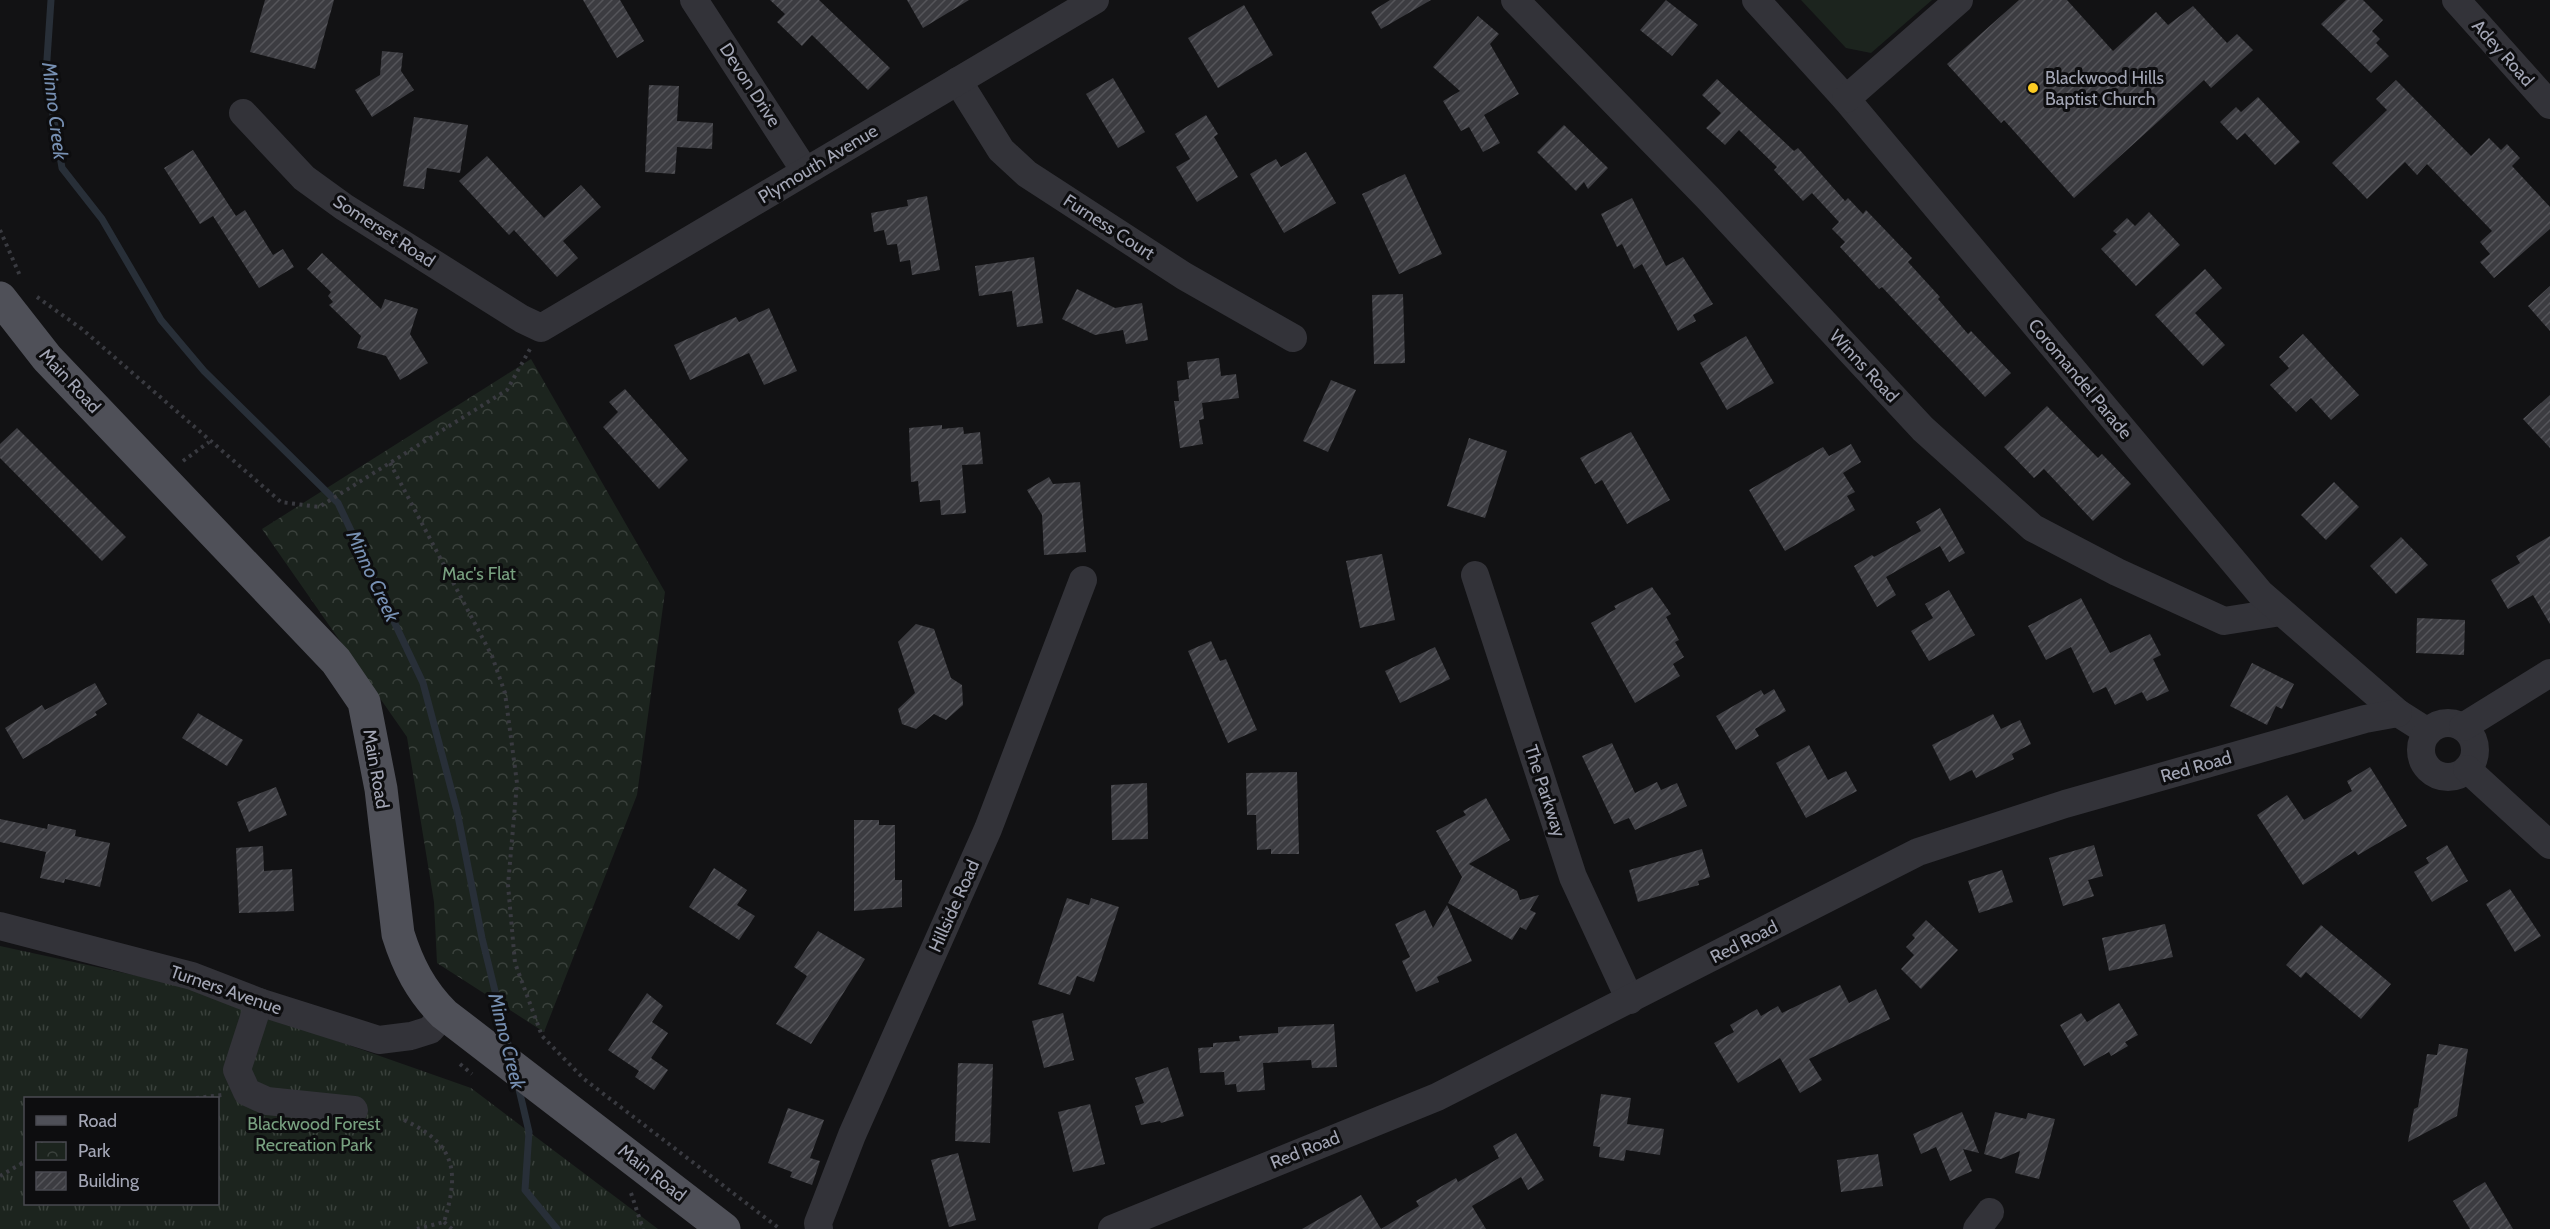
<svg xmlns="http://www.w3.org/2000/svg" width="2550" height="1229" viewBox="0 0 2550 1229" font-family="Cabin,sans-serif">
	<defs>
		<pattern id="grass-tufts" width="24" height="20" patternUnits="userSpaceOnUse" patternTransform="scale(1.5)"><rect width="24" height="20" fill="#1c241e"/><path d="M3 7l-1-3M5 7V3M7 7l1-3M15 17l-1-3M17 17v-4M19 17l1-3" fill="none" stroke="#3a413c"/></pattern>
		<pattern id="park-crowns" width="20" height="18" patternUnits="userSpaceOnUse" patternTransform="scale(1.5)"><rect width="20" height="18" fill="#1c241e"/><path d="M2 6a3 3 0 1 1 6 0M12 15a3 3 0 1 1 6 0" fill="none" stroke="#3a413c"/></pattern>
		<pattern id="building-hatch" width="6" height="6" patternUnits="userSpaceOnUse" patternTransform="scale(1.5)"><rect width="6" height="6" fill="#3c3c41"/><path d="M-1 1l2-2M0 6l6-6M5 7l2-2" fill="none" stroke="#55555a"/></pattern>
	</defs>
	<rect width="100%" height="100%" fill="#121214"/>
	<path fill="url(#grass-tufts)" fill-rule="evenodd" d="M0,946L175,984L471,1088L658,1229H0ZM26,1098H218V1204H26Z"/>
	<path fill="url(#park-crowns)" d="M531,359L665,592L637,795L544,1032L437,963L434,902L407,737L262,529Z"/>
	<path fill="#1c241e" d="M1801,0H1932L1871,53L1846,48Z"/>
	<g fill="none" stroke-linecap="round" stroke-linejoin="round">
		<g stroke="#282f38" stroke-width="7">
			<path d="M51,0L46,74L62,168L102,219L161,320L204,371L338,503L423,683L457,811L482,938L509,1048"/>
			<path d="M518,1085L529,1132L525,1190L557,1229"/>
		</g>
	</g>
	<g fill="url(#building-hatch)">
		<path d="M265,0H334L315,69L250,52Z"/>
		<path d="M583,0H620L644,41L617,58Z"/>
		<path d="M770,0H819L890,68L868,90L812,35L802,46L777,22L785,14Z"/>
		<path d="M907,0H969L923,28Z"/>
		<path d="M1390,0H1431L1381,29L1371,12Z"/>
		<path d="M1666,0L1698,25L1672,56L1640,30Z"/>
		<path d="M2019,0H2067L2113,51L2156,12L2168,25L2193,6L2227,43L2237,34L2253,50L2211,88L2204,80L2074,198L2004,120L2001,123L1947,64Z"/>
		<path d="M2346,0H2363L2383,20L2372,31L2380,39L2376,43L2389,56L2371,73L2321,24Z"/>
		<path d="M1244,5L1273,55L1218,88L1188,38Z"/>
		<path d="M1478,16L1499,34L1490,44L1519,94L1484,115L1500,143L1483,152L1469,127L1461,131L1443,101L1460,91L1433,67Z"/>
		<path d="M382,51L403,53L401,71L414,90L372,117L355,90L380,75Z"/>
		<path d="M1113,78L1145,132L1118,148L1086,94Z"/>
		<path d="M1717,79L1794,151L1798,148L1845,201L1848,198L1863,214L1866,210L1912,258L1908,262L1940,297L1938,299L1968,334L1971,331L2011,373L1985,397L1882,287L1879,289L1840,247L1845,242L1832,229L1839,222L1812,193L1803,201L1774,170L1777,167L1739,130L1725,145L1706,128L1721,113L1702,95Z"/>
		<path d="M2396,80L2471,156L2489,138L2501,150L2507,144L2520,158L2512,166L2550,207V229L2494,278L2480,262L2490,254L2480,242L2492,231L2427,164L2417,175L2405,162L2367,199L2332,163L2387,110L2376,99Z"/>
		<path d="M649,85L679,86L677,121L713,123L712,149L677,147L675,174L645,172Z"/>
		<path d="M2258,97L2300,142L2275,165L2245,133L2237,140L2220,122L2236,107L2241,112Z"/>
		<path d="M1206,115L1218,134L1214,137L1238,177L1197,202L1176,167L1190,159L1175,134Z"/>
		<path d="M414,117L468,125L460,173L427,168L424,189L403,186Z"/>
		<path d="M1564,125L1608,168L1588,189L1584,182L1576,191L1537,152Z"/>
		<path d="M193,150L236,216L245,210L273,255L283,249L294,267L259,288L213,216L200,224L164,168Z"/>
		<path d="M1306,152L1336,203L1284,233L1250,174L1276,159L1281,167Z"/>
		<path d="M487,156L544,218L581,185L601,207L563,241L578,258L557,277L514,230L509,235L459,181Z"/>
		<path d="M1405,174L1442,254L1399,274L1362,194Z"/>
		<path d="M927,196L940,270L912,275L910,260L900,262L897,244L887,245L884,230L874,232L871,213L908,206L907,200Z"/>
		<path d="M1632,198L1666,266L1683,257L1713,304L1693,315L1696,321L1678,331L1642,264L1634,269L1622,244L1617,247L1601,214Z"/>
		<path d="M2149,212L2180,245L2136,286L2101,249L2117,234L2113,231L2127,218L2135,226Z"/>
		<path d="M322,253L381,309L385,299L418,309L410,334L428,363L400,380L386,356L357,348L361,336L329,305L333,302L328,296L331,292L307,269Z"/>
		<path d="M1034,257L1043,323L1017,327L1012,291L979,296L975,266Z"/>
		<path d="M2205,269L2222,288L2195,313L2225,345L2203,366L2155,315Z"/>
		<path d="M2550,286V331L2528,306Z"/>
		<path d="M1077,289L1115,308L1142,303L1148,340L1126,344L1123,330L1095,335L1062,319Z"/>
		<path d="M1403,294L1405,363L1374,364L1372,295Z"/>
		<path d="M769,308L797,371L764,385L749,353L690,380L674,345L736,317L739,322Z"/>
		<path d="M2303,334L2359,395L2331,420L2311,398L2296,412L2270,385L2289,368L2279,357Z"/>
		<path d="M1746,336L1774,383L1727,410L1700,363Z"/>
		<path d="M1219,358L1221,376L1236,374L1239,398L1202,403L1204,419L1199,420L1203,444L1180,448L1174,401H1179L1177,381L1189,379L1187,362Z"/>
		<path d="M1331,380L1356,390L1328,452L1303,441Z"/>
		<path d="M625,389L688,460L659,489L603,427L618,412L609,402Z"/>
		<path d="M2550,395V448L2523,419Z"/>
		<path d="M2047,406L2098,458L2102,454L2131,484L2093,521L2044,469L2034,478L2004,447Z"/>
		<path d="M942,425V429L963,427L964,434L980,432L983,464L962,465L966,513L941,515L940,500L920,502L918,481L911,482L909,428Z"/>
		<path d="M17,428L126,537L102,561L0,458V444Z"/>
		<path d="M1631,432L1670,500L1627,524L1602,480L1595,484L1580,458Z"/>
		<path d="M1469,438L1507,451L1485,518L1447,506Z"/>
		<path d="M1851,444L1861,462L1843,473L1855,492L1847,496L1855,510L1785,551L1749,490L1823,447L1829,456Z"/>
		<path d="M1049,477L1053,484L1080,482L1086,552L1044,555L1042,515L1027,490Z"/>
		<path d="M2334,482L2359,507L2326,540L2301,515Z"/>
		<path d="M1940,508L1965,553L1949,562L1940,546L1886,577L1896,595L1877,607L1854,566L1872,555L1874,557L1921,531L1916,522Z"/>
		<path d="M2550,536V624L2533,595L2508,609L2491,580L2520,563L2516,556Z"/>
		<path d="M2401,537L2428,565L2396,594L2370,566Z"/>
		<path d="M1382,554L1395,620L1360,628L1346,561Z"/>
		<path d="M1652,587L1671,614L1666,617L1679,640L1675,642L1684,657L1673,664L1680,676L1635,703L1591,623L1616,609L1614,606Z"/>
		<path d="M1949,590L1975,635L1929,661L1911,631L1933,618L1925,604Z"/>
		<path d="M2081,598L2110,653L2150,634L2161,655L2153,659L2169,691L2147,701L2142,692L2115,705L2106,687L2093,693L2071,647L2046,660L2028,626Z"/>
		<path d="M2417,618L2465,620L2464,655L2416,653Z"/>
		<path d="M916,624L934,629L951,678L962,685L963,705L946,720L934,714L916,729L902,724L898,709L915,693L898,642Z"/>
		<path d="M1211,641L1220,661L1226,659L1257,730L1228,743L1188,651Z"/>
		<path d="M1435,647L1450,679L1400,703L1385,671Z"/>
		<path d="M2252,663L2294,684L2282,709L2276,706L2267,725L2230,706Z"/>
		<path d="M95,683L107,704L95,712L97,715L23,759L5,728L42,705L45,710Z"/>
		<path d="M1774,689L1786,711L1755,729L1759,736L1736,750L1716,716L1761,690L1764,695Z"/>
		<path d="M198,713L243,740L227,766L182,738Z"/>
		<path d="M1993,714L2001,729L2020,720L2031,744L2012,754L2014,759L1976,778L1972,770L1950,781L1932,745Z"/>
		<path d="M1612,743L1635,793L1657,782L1661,790L1677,783L1687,806L1635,830L1629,818L1614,824L1582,756Z"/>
		<path d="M1809,745L1828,780L1846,771L1857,791L1806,818L1776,763Z"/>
		<path d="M2370,767L2407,826L2358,855L2355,851L2303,885L2257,815L2287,795L2304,820L2352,791L2347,781Z"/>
		<path d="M1297,772L1299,854H1271V849L1257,850L1256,815H1247L1246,773Z"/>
		<path d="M1147,783L1148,839L1112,840L1111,785Z"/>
		<path d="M276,787L287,815L249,832L237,802Z"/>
		<path d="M1486,798L1510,840L1469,864L1517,891L1520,900L1539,895L1530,910L1536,913L1526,930L1520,927L1512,940L1448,903L1462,877L1436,831L1466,815L1463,811Z"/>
		<path d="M0,819L47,829L48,824L76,830L75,836L110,843L100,887L65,879L64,883L40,878L46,852L0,842Z"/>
		<path d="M854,820H879V825H895V880H902V907L854,911Z"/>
		<path d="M2094,845L2103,876L2088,880L2094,896L2063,906L2049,858Z"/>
		<path d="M2447,845L2468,881L2432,902L2414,872L2429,863L2426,858Z"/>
		<path d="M263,846L264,871L292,869L294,911L239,913L236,848Z"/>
		<path d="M1702,849L1710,877L1698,881L1699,885L1638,902L1629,870Z"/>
		<path d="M714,868L747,890L737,905L755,916L739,940L689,907Z"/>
		<path d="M2002,870L2013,902L1979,913L1968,881Z"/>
		<path d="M2510,889L2541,936L2515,952L2486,904Z"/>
		<path d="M1067,898L1089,905L1091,898L1119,907L1094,982L1077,976L1070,995L1038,984Z"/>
		<path d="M1447,905L1472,961L1437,977L1439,982L1416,992L1402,961L1410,957L1395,924L1425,910L1433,928Z"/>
		<path d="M1926,920L1958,950L1921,989L1901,969L1914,955L1906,947L1915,938L1912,935Z"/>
		<path d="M2165,924L2173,957L2109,971L2102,938Z"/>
		<path d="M2321,925L2391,984L2361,1019L2306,972L2301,978L2286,965Z"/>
		<path d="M818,931L865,959L811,1044L776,1024L807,976L794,967Z"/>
		<path d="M1840,985L1849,1003L1876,989L1890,1019L1809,1059L1822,1080L1800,1093L1780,1058L1738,1083L1714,1043L1734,1032L1730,1025L1757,1009L1761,1016L1778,1006L1782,1013Z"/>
		<path d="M647,993L663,1006L652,1022L668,1033L651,1058L668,1070L654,1090L635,1077L639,1071L608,1050Z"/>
		<path d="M2119,1003L2138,1035L2125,1042L2128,1046L2111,1056L2109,1052L2084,1066L2060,1025L2081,1013L2087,1022Z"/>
		<path d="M1063,1013L1074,1060L1044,1068L1032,1021Z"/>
		<path d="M1334,1024L1337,1067L1312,1068L1311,1060L1263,1063L1265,1090L1237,1092L1236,1084L1225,1085L1224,1072L1200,1073L1198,1048L1213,1047V1043L1240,1041L1239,1036L1278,1033V1027Z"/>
		<path d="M2439,1044L2468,1049L2457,1116L2408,1142L2414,1109L2418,1107L2427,1054L2437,1055Z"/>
		<path d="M958,1063L993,1064L990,1143L955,1141Z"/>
		<path d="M1168,1067L1184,1116L1161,1123L1160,1121L1141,1125L1135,1106L1144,1103L1135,1078Z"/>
		<path d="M1601,1094L1631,1098L1627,1124L1664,1129L1660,1155L1626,1150L1624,1161L1599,1157L1600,1147L1593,1146Z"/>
		<path d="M1090,1104L1105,1164L1073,1172L1058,1112Z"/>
		<path d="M788,1108L824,1120L810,1158L820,1161L812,1185L790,1177L792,1172L768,1163Z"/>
		<path d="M1962,1112L1979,1153L1963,1149L1972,1171L1950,1181L1936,1147L1921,1154L1913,1134Z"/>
		<path d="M1995,1112L2026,1119L2028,1113L2055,1119L2039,1179L2015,1173L2020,1151L2001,1159L1984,1154Z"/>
		<path d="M1516,1133L1544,1180L1528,1190L1521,1177L1472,1206L1486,1229H1381L1419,1206L1416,1201L1456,1178L1458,1182L1499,1158L1493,1146Z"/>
		<path d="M958,1153L976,1220L949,1227L931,1160Z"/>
		<path d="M1878,1154L1883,1186L1841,1192L1837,1160Z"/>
		<path d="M2485,1182L2513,1229H2470L2453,1201Z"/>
		<path d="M1361,1195L1381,1229H1302Z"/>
	</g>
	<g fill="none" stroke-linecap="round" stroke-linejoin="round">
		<g stroke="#393a40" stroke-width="4" stroke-dasharray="3 4.5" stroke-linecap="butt">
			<path d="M0,230L21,278"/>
			<path d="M37,297L82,329L281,502L319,507L507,390L530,349"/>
			<path d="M183,461L209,442"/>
			<path d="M390,463L492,656L505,693L517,783L508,885L515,963L542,1036L584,1079L780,1229"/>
			<path d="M460,1064L472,1074"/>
			<path d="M196,1098L222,1095"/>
			<path d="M404,1120C455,1144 460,1170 444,1222L417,1229"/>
			<path d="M0,1176L26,1161"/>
			<path d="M631,1193L643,1229"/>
			<path d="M444,1222L452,1229"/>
		</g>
		<g stroke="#333339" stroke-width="28">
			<path d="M694,0L805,171"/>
			<path d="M1515,0L1708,198L1923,429L2033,528L2117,572L2224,621L2281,612"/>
			<path d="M1756,0L1846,99L2260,593L2398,713L2428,732"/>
			<path d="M2456,0L2550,105"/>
			<path d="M958,81L1001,150L1027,174L1184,276L1293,338"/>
			<path d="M1846,99L1959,0"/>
			<path d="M243,113L304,178L344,207L522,319L541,328L1095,0"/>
			<path d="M1475,575L1573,877L1630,1000"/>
			<circle cx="2448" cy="750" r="27"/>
			<path d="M2463,727L2550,673"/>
			<path d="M2467,769L2550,845"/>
			<path d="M0,926L192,976L259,1002L379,1040L411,1036L430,1030L444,1014"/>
			<path d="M259,1002L237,1070L247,1092L267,1101L354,1110"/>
			<path d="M819,1229L818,1223L852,1135L988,829L1083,580"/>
			<path d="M1112,1229L1437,1097L1918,852L2065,804L2365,719L2398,713"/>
			<path d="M1977,1229L1990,1212"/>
		</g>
		<path stroke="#4f5058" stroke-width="33" d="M0,298L47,358L336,661L364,702L381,789L398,934C408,966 421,991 444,1014L724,1229"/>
	</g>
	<circle fill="#fbcb23" stroke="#0d0d0f" stroke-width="2" cx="2033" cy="88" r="6"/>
	<g text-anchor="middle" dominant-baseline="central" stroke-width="6" stroke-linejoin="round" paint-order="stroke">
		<g font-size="18" fill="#a3a6b5" stroke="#0d0d0f">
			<text transform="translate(2503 53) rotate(48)">Adey Road</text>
			<text transform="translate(750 85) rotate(57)">Devon Drive</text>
			<text transform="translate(818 164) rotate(-31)">Plymouth Avenue</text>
			<text transform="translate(1109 227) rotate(33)">Furness Court</text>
			<text transform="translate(384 231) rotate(33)">Somerset Road</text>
			<text transform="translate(1864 366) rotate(47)">Winns Road</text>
			<text transform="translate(2080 379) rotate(50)">Coromandel Parade</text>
			<text transform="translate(70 381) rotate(47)">Main Road</text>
			<text transform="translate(2196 767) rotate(-16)">Red Road</text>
			<text transform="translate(376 769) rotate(80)">Main Road</text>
			<text transform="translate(1545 791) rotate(72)">The Parkway</text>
			<text transform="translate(954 906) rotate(-66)">Hillside Road</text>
			<text transform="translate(1744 942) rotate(-27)">Red Road</text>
			<text transform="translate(226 990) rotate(19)">Turners Avenue</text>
			<text transform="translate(1305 1150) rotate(-22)">Red Road</text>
			<text transform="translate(652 1173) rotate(38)">Main Road</text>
		</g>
		<g font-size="18" fill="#a3a6b5" stroke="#0d0d0f" text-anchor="start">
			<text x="2045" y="78">Blackwood Hills<tspan x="2045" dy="21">Baptist Church</tspan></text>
		</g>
		<g font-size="18" fill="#78a180" stroke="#0d0d0f">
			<text x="479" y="574">Mac's Flat</text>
			<text x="314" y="1124">Blackwood Forest<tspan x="314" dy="21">Recreation Park</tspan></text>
		</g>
		<g font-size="20" font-style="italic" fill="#7790b3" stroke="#0d0d0f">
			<text transform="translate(55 111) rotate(83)">Minno Creek</text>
			<text transform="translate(373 576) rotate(65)">Minno Creek</text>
			<text transform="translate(507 1041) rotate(76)">Minno Creek</text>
		</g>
	</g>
	<rect x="24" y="1097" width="195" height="108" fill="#0d0d0f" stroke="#494a51" stroke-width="1.5"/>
	<rect x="36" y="1116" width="30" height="9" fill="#4f5058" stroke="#494a51" stroke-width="1.5"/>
	<text x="78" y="1127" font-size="18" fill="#a3a6b5">Road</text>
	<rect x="36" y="1142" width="30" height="18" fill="url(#park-crowns)" stroke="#494a51" stroke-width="1.5"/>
	<text x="78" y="1157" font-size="18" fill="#a3a6b5">Park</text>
	<rect x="36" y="1172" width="30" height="18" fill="url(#building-hatch)" stroke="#494a51" stroke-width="1.5"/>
	<text x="78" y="1187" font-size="18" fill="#a3a6b5">Building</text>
</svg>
